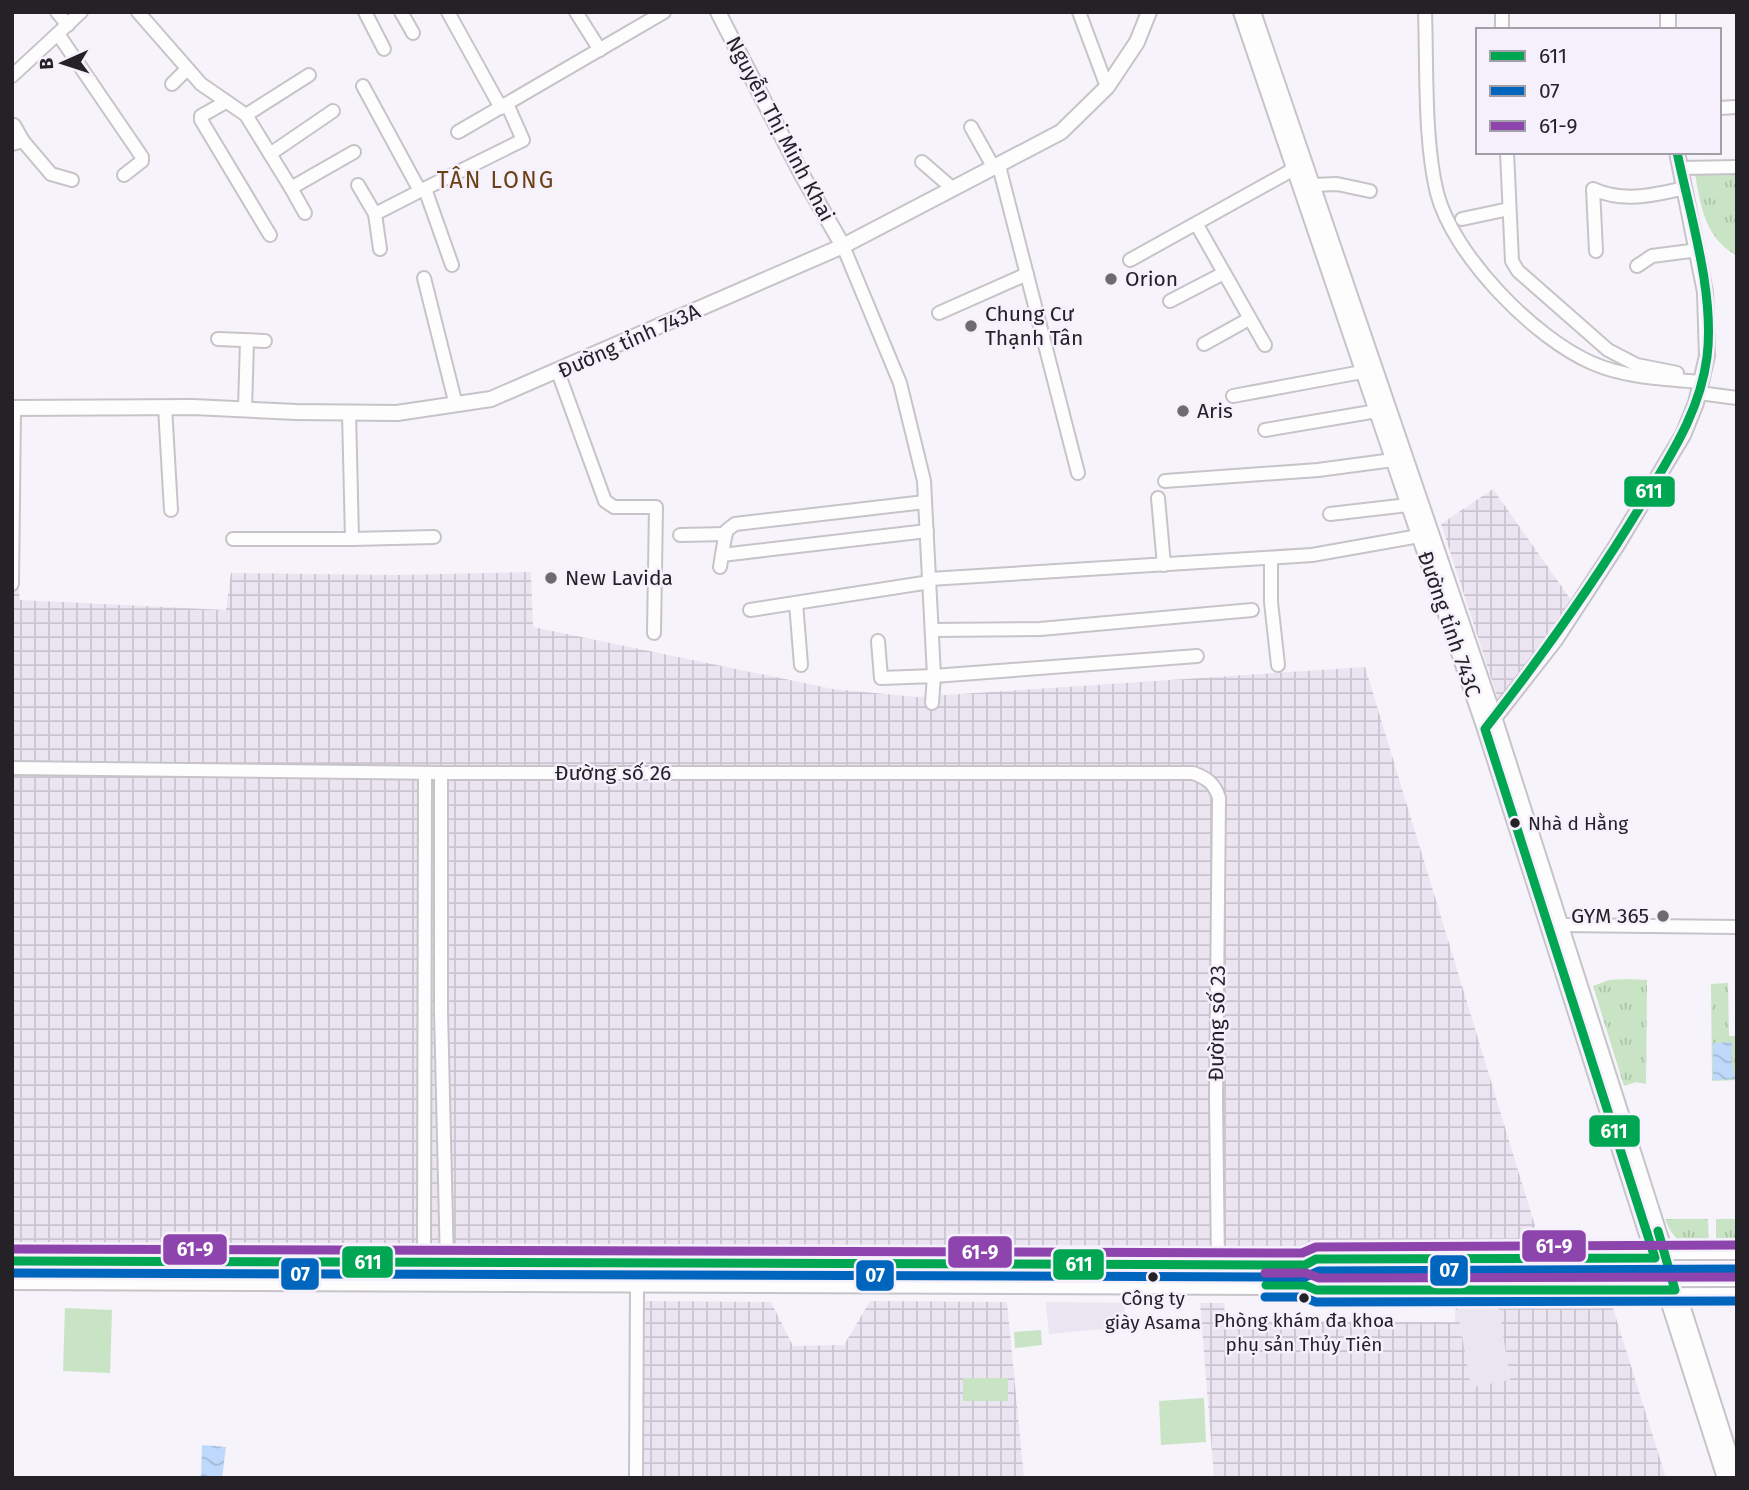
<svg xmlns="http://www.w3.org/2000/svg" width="1749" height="1490" viewBox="0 0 1749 1490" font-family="'Fira Sans',sans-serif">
	<defs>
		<pattern id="industrial-grid" width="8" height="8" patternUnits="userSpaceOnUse" patternTransform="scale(1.75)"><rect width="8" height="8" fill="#ebe5f2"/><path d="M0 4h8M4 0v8" fill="none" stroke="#c9c4cf"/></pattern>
		<pattern id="grass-tufts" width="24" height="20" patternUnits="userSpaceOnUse" patternTransform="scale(1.75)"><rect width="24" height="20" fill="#c8e4c4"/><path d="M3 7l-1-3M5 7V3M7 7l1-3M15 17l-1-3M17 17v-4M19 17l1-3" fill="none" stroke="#acc3a8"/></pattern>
		<pattern id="water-waves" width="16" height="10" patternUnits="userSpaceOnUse" patternTransform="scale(1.75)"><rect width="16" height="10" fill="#bed9fb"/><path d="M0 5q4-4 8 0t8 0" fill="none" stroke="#a3bad7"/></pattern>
	</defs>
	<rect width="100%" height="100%" fill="#f6f3fa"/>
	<g fill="#ebe5f2">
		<path d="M1046,1302L1124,1303L1126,1327L1049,1334Z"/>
		<path d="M1456,1302H1498L1510,1381L1470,1387Z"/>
	</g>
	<g fill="url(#industrial-grid)">
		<path d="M1493,489L1576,607L1498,699L1441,524Z"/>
		<path d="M12,537L20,600L226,610L231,573L397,575L531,572L533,627L833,689L916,697L1365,667L1542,1249L959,1251L12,1247Z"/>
		<path d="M643,1301L771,1302L793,1346L844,1345L870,1301L1007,1302L1024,1478H643Z"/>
		<path d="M1456,1302L1471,1387L1510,1380L1498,1302H1611L1666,1478H1214L1200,1303H1224L1225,1321L1455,1322Z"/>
	</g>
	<g fill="url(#grass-tufts)">
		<path d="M1694,169L1737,170V256C1703,236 1701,205 1694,169Z"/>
		<path d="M1628,979L1647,980L1646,1084L1636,1082L1624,1086L1593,986L1609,980Z"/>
		<path d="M1728,983L1729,1036H1737V1080L1712,1081L1711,984Z"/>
		<path d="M1665,1219H1708L1709,1246C1685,1246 1674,1243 1665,1219Z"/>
		<rect x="1716" y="1219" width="21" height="27"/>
	</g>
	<g fill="#c8e4c4">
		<path d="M65,1308L112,1310L110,1373L63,1371Z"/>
		<path d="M1041,1330L1042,1345L1015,1348L1014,1332Z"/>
		<rect x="963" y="1378" width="45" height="23"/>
		<path d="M1204,1398L1206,1442L1161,1445L1159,1401Z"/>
	</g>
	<g fill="url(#water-waves)">
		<path d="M1732,1042L1731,1057L1735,1079L1713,1080V1043Z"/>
		<path d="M202,1445L226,1447L222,1478H201Z"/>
	</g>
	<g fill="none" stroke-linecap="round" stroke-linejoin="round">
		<g stroke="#c6c4c9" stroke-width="16">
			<g id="minor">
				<path d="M57,12L68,25"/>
				<path d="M138,12L201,84L246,115L291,188L354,152"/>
				<path d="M365,12L384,49"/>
				<path d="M401,12L413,33"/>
				<path d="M448,12L501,108"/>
				<path d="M576,12L600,50"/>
				<path d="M1079,12L1107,87"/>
				<path d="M1425,12C1427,68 1424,140 1437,193C1453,255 1534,338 1592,363C1626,378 1665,379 1702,382"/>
				<path d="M1502,12V30"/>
				<path d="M58,34L142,157V161L124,175"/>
				<path d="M12,76L81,12"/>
				<path d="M172,84L187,69"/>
				<path d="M363,86L420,191L523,140L507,104"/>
				<path d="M224,103L201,116V120L270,235"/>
				<path d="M1719,108L1737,107"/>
				<path d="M246,115L309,75"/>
				<path d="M14,125L23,141"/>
				<path d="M971,127L994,168"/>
				<path d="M458,132L664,12"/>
				<path d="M12,144L23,141L51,174L72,180"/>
				<path d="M1507,152L1512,261L1518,271L1608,350L1637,365L1677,373"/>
				<path d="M270,154L333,111"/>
				<path d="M922,162L952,188"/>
				<path d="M999,166L1078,473"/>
				<path d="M1681,168L1737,167"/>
				<path d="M358,185L375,214"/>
				<path d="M1313,185L1337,184L1370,191"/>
				<path d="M291,188L305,213"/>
				<path d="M425,189L452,265"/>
				<path d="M1462,219L1509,209"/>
				<path d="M1197,225L1265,345"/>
				<path d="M843,246L900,383L924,481L934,676L1197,656"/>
				<path d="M380,249L375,214L420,191"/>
				<path d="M1596,251L1593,189C1624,203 1654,195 1685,188"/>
				<path d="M1130,260L1294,169"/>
				<path d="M1637,266L1652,256L1698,250"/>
				<path d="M424,278L456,405"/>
				<path d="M1170,301L1224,273"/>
				<path d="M939,313L1027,274"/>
				<path d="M218,339L265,341"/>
				<path d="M1204,344L1249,319"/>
				<path d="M558,372L605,501L614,507H656L654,633"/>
				<path d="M1699,393L1737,398"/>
				<path d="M1233,396L1362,372"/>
				<path d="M165,407L171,510"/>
				<path d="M245,409L247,341"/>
				<path d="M1265,430L1377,411"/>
				<path d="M1165,481L1318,470L1393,460"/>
				<path d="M1158,498L1164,565"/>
				<path d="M1330,514L1408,505"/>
				<path d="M680,535L726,534"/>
				<path d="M233,539H352L349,412"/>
				<path d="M352,539L434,537"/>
				<path d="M722,555L927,531"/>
				<path d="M1271,558V602L1278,665"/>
				<path d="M720,567L726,531L735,524L925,502"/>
				<path d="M930,579L1312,555L1419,536"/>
				<path d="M12,584L14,408"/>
				<path d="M796,603L801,665"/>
				<path d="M750,610L930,582"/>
				<path d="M932,630L1040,629L1252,610"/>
				<path d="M878,641L881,678L934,676L932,703"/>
				<path d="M12,768L441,773H1193C1207,778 1215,784 1219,798L1216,1099L1218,1265"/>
				<path d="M441,773V1011L447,1265"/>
				<path d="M1561,925L1737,927"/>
				<path d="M424,1265L425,773"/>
				<path d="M636,1478L637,1286"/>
			</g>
		</g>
		<g stroke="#c6c4c9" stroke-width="18">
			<g id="major">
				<path d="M718,12L802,175L843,246"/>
				<path d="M1241,12L1485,729L1725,1478"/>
				<path d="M1253,12L1494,717L1737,1477"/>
				<path d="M1668,12V30"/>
				<path d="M12,408L193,407L296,412L397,413L491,399L843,246L1061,132L1107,87L1137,42L1149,12"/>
				<path d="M1491,722L1555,640L1617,545L1683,435L1696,403L1707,356L1705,292L1677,152"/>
				<path d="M12,1261L1305,1265L1333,1269"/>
				<path d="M1305,1265L1316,1259L1737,1257"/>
				<path d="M12,1282L1737,1289"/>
			</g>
		</g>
		<use href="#minor" stroke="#fefdfe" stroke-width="12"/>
		<use href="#major" stroke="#fefdfe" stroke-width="14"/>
		<g stroke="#c6c4c9" stroke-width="18" stroke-linecap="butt">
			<g id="major-bridge">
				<path d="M1333,1269L1737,1268"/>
				<path d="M1332,1280L1737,1279"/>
			</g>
		</g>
		<use href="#major-bridge" stroke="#fefdfe" stroke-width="14"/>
		<g stroke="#f6f0fd" stroke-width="14">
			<g id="bus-1">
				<path d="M12,1261L1305,1265L1316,1259L1655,1258L1485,729C1542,656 1595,582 1643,502C1670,456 1700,412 1707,357C1715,294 1690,215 1677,152"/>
				<path d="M1266,1285H1305L1316,1290H1675L1658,1231"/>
			</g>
		</g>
		<g stroke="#f6f0fd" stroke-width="14">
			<g id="bus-2">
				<path d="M12,1273L1305,1277L1319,1271L1737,1269"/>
				<path d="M1265,1297H1302L1316,1302L1737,1301"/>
			</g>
		</g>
		<g stroke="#f6f0fd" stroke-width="14">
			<g id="bus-3">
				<path d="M12,1249L1302,1253L1316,1247L1737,1245"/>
				<path d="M1265,1273H1306L1319,1278L1737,1277"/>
			</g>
		</g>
		<use href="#bus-1" stroke="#00a651" stroke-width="9"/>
		<use href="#bus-2" stroke="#0065bd" stroke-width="9"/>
		<use href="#bus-3" stroke="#8e44ad" stroke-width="9"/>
	</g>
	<g fill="#6e6b70" stroke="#f6f0fd" stroke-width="2.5">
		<circle cx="1111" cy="279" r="7"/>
		<circle cx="971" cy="326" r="7"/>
		<circle cx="1183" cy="411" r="7"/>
		<circle cx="551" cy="578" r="7"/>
		<circle cx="1663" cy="916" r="7"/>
	</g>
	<g fill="#242226" stroke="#f6f0fd" stroke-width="2.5">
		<circle cx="1515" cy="823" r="6"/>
		<circle cx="1153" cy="1277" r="6"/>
		<circle cx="1304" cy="1298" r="6"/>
	</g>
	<g text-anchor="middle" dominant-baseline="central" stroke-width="5" stroke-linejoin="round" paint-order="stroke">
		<g font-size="19" fill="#242226" stroke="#f6f0fd">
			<text x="1528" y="823" text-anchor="start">Nhà d Hằng</text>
			<text x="1153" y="1298">Công ty<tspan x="1153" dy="24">giày Asama</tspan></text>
			<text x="1304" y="1320">Phòng khám đa khoa<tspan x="1304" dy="24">phụ sản Thủy Tiên</tspan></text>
		</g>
		<g font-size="21" fill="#242226" stroke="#f6f0fd">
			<text transform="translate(780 129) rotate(62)">Nguyễn Thị Minh Khai</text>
			<text transform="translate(629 341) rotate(-24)">Đường tỉnh 743A</text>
			<text transform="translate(1449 624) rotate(71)">Đường tỉnh 743C</text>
			<text x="613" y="773">Đường số 26</text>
			<text transform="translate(1217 1023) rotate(-89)">Đường số 23</text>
		</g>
		<g font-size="21" fill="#242226" stroke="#f6f0fd" text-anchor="start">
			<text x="1125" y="279">Orion</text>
			<text x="985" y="314">Chung Cư<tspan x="985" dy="24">Thạnh Tân</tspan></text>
			<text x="1197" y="411">Aris</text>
			<text x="565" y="578">New Lavida</text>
			<text x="1649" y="916" text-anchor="end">GYM 365</text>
		</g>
		<g font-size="23" letter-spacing="2" fill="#6a4215" stroke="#f6f0fd">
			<text x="496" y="180">TÂN LONG</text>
		</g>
	</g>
	<g stroke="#f6f0fd" stroke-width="2.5">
		<rect x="1623" y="475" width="53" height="33" rx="7" fill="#00a651"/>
		<rect x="1588" y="1114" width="53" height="34" rx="7" fill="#00a651"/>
		<rect x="1521" y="1229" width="66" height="34" rx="7" fill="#8e44ad"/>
		<rect x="162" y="1233" width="66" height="33" rx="7" fill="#8e44ad"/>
		<rect x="947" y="1235" width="66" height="34" rx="7" fill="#8e44ad"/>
		<rect x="341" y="1245" width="53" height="34" rx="7" fill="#00a651"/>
		<rect x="1052" y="1248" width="53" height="33" rx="7" fill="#00a651"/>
		<rect x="1429" y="1254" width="40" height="33" rx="7" fill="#0065bd"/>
		<rect x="280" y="1257" width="40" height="34" rx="7" fill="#0065bd"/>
		<rect x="855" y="1259" width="40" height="33" rx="7" fill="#0065bd"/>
	</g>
	<g font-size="19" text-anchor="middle" font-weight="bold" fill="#fff">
		<text x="1649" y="498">611</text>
		<text x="1614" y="1138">611</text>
		<text x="1554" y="1253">61-9</text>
		<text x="195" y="1256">61-9</text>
		<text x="980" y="1259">61-9</text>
		<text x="368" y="1269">611</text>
		<text x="1079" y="1271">611</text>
		<text x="1449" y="1277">07</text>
		<text x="300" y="1281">07</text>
		<text x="875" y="1282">07</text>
	</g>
	<rect width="1749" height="1490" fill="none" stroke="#242226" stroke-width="28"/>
	<rect x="1476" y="28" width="245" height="126" fill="#f6f0fd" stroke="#a29ea7" stroke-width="2"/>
	<rect x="1490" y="51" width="35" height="10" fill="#00a651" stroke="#a29ea7" stroke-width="2"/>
	<text x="1539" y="63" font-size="21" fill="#242226">611</text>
	<rect x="1490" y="86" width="35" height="10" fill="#0065bd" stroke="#a29ea7" stroke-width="2"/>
	<text x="1539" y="98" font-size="21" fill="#242226">07</text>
	<rect x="1490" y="121" width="35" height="10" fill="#8e44ad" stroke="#a29ea7" stroke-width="2"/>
	<text x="1539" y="133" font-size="21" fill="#242226">61-9</text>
	<g transform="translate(63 63) rotate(267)" stroke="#f6f0fd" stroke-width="5" paint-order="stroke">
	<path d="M0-5L12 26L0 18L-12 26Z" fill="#242226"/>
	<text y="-10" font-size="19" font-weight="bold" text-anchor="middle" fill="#242226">B</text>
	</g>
</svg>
